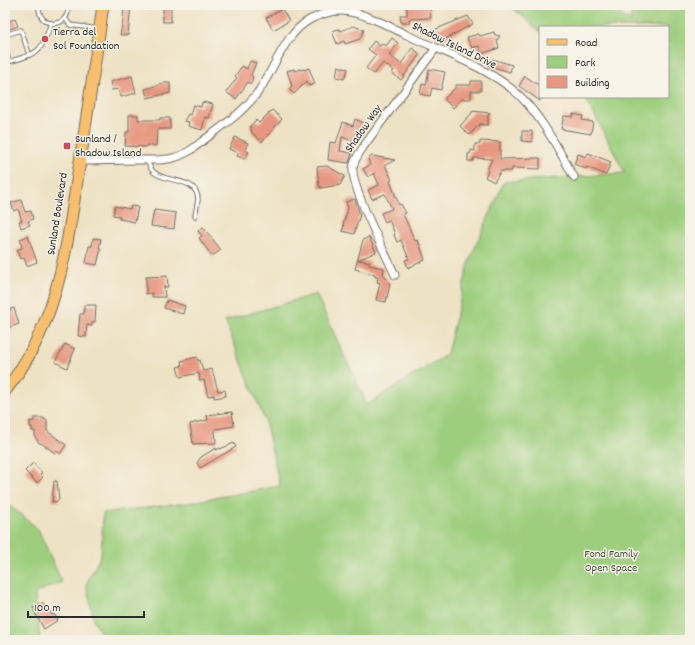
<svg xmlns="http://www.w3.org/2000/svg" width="695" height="645" viewBox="0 0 695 645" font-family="Dekko,sans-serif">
	<rect width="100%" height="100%" fill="#f7f3e8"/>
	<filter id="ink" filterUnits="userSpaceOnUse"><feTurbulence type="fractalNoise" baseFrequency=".025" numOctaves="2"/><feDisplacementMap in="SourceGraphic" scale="8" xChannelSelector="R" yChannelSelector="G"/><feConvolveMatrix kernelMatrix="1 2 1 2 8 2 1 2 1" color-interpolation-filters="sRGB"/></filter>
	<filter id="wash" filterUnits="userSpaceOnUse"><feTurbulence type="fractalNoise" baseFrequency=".012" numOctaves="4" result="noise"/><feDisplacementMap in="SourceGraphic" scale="16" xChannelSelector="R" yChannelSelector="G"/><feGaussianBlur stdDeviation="0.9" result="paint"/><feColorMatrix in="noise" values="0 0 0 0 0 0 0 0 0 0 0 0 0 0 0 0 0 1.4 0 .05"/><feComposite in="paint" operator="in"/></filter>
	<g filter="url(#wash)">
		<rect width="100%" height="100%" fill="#eee2c5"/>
		<g fill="#9dce7d" stroke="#647c54">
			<path d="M510,5H606L631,22V5H690V640H105L94,621L86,584L101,555L103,513L186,503L280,486L265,421L225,321L316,294L367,405L447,354L470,259L504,182L625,173L585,97H668V27H540V32Z"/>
			<path d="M5,505L12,507L38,529L62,582L35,593L40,640H5Z"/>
		</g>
		<g id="blocks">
			<g fill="#e79780">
				<path d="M124,5H131L128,35H120L123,20Z"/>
				<rect x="163" y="5" width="8" height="17"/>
				<path d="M430,5L431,18L409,19L410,23H401L400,15H407V6Z"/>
				<path d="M282,9L289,21L273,30L266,18Z"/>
				<path d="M468,16L473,24L441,41L434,30Z"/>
				<path d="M15,19L18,26L5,31V22Z"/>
				<path d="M354,26L364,30L360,39L345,44L344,41L337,44L332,31L339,29L340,31Z"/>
				<path d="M494,32L495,35L500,36L497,40L499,48L481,54L479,46L472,48L471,45H470L467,37L479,34L480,36Z"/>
				<path d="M392,38L398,43L389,55L401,64L412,48L420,54L401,80L392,73L394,71L383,63L374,74L366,68L376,55L368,49L374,41L380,46L382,44L386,46Z"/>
				<path d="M492,59L512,65L510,72L489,66Z"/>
				<path d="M250,61L256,63L251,75L253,77L251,84L248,82L236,99L226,92L237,78L235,76L242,66L247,69Z"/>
				<path d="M338,66L348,69L344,79L336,77Z"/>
				<path d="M309,68L315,84L309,86L307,81L294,94L289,89L292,86L287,71L294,69L295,71L300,69V70L304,69V70Z"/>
				<path d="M429,69L445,72L441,90L432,88L430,96L420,94L422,84L426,85Z"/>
				<path d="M132,76L136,93L121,97L118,89L112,90L110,82Z"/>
				<path d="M525,76L540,86V101L519,86Z"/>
				<path d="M471,81H481V91H471V99H462L453,108L445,100V98L455,88L456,85H471Z"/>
				<path d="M164,83H170V93L147,98L145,89L159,85V84Z"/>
				<path d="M202,102L213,104L209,118L205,117L202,130L188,126L189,122L184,121L188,114L190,115L193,105L201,107Z"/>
				<path d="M272,110L282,119L262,142L252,133L250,126L256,120L259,123Z"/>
				<path d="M472,111L490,113L488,115V125H481V123L469,135L460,126L472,113Z"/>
				<path d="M573,114L583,116L582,120L593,122L591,134L561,129L564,116L573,117Z"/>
				<path d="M129,115H138V120H160V118H170V129H157L156,146L146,145V147L125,146L126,134V132H129Z"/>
				<path d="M355,119L366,124L363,132L359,130L355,142L342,137L340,151L352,153L349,163L328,160L330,142L336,143L343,122L353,126Z"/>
				<path d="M522,131H532V142L522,141Z"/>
				<path d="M235,137L248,143L245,150L249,152L245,159L237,156L238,153L229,149Z"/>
				<path d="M480,141L500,142V159L540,158V169L512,168V171H501L494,182L485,177L488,171L487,170L492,159L474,158L473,161H468V154H470L471,150L475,151V144H480Z"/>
				<path d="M588,153L611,162L606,175L587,167L586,169L574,164L578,154L586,157Z"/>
				<path d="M372,156L395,160L385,165L392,180L390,181L399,205L401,204L406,213L403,214L415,241L418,240L425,260L408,268L405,260L409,259L401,240L397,242L394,235L395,234L389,220L385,222L381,213L392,209L385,194L372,199L368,190L379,185L374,173L368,177L363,169L370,165L368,159Z"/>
				<path d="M327,166L345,176L340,185L320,188V186H319L317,167Z"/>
				<path d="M355,199L360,215L354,234L342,231L344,226L343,225L348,208L346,202Z"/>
				<path d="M21,200L25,212L31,211L33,219L28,221L30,225L21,228L19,221H22L18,209L14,211L11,203Z"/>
				<path d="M115,206L130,209L131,206L138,207L135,222L119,219L120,216L113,215Z"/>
				<path d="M154,210L176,213L174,229L151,226Z"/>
				<path d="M203,227L221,250L212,256L199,238L202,236L198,231Z"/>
				<path d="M28,236L37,262L27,266L24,258L20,259L17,250L22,248L20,239Z"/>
				<path d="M369,237L376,252L358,260L370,262L369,265L384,268L383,274L390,284L386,302L376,300L380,283L377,282L378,277H375V275L355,269L363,240Z"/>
				<path d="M93,238L101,239L99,248H101L97,265L86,263L89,246H92Z"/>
				<path d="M167,276L168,287H164L165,297H152V293L146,294V277Z"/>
				<path d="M167,300L185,306L183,314L164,308Z"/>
				<path d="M84,305H96L95,322H92V326L87,325L86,337L78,336L80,314H84Z"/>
				<path d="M14,308L19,324L5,329V311Z"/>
				<path d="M65,344L75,349L67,368L55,362Z"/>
				<path d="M197,357L198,361L200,360L203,371L212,369L218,391L225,390L226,396L214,398V395L208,396L204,380L200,381L199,373L180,377L177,367L182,366L181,361Z"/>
				<path d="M232,412L234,426L215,429L216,443L193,444L190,424L208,420L207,415Z"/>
				<path d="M34,418H44V420H47V431L66,445L60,454L57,451L55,453L41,443H39L35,437V431H32V427H30V421H34Z"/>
				<path d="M234,443L236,447L200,468L197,463L201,457L216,448V450L220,448V449Z"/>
				<path d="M33,463L42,473L40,474L43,477L37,483L25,471Z"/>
				<path d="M54,481H57L59,500L58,501L52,502Z"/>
				<path d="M42,603L48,611L49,610L52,615L54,614L58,620L44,629L34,611L35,610L33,608Z"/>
			</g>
		</g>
	</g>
	<g filter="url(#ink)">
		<use href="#blocks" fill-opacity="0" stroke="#6f6b61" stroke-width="1"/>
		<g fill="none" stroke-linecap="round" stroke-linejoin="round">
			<g stroke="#6f6b61" stroke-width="5.5">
				<g id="service">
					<path d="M39,5C37,30 71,29 68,5"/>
					<path d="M65,18L70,25L99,29"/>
					<path d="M5,35L21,30L29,54"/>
					<path d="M5,49L9,62"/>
					<path d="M5,63C14,60 32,56 38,50C45,43 48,32 51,23"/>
					<path d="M147,160C149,166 151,170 155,173C167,183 198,177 198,200C197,205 196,211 195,216"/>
				</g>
			</g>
			<g stroke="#6f6b61" stroke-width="9">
				<g id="minor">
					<path d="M80,161C97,161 115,160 133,160C147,160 160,161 173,158C187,155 197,145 208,137C230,121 252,105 265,81C278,59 288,31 311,19C323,13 337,9 350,12C369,15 388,26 405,34C441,51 492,69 520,96C543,119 558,149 574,177"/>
					<path d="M395,275C386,254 351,188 353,168C354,159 361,151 366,143L436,48"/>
				</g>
			</g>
			<g stroke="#6f6b61" stroke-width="13">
				<path id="primary" d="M5,391C60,322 67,244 80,161C88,109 96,57 103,5"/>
			</g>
			<use href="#service" stroke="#fff" stroke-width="3.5"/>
			<use href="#minor" stroke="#fff" stroke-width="7"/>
			<use href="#primary" stroke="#f9bf6d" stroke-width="11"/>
		</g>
	</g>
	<g fill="#d1495b" stroke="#f7f3e8" stroke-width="1.5">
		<circle cx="45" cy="39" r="4"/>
		<rect x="63" y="142" width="8" height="8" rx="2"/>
	</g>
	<g text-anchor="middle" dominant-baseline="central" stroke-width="3" stroke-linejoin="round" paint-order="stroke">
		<g font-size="12" fill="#2b2b2b" stroke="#f7f3e8" text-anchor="start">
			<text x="53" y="32">Tierra del<tspan x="53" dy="14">Sol Foundation</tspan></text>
			<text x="75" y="139">Sunland /<tspan x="75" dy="14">Shadow Island</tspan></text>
		</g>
		<g font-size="12" fill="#2b2b2b" stroke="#f7f3e8">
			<text transform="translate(454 46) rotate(26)">Shadow Island Drive</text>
			<text transform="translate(364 129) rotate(-55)">Shadow Way</text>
			<text transform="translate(58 214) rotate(-81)">Sunland Boulevard</text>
		</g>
		<g font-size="12" fill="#485440" stroke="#f7f3e8">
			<text x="611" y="554">Fond Family<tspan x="611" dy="14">Open Space</tspan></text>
		</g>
	</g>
	<rect width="695" height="645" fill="none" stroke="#f7f3e8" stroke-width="20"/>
	<rect x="539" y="26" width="130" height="72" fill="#f7f3e8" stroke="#a5a39c"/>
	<rect x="547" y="39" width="20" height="6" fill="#f9bf6d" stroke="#a5a39c"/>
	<text x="575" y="46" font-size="12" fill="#2b2b2b">Road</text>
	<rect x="547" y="56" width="20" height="12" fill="#9dce7d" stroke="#a5a39c"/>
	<text x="575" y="66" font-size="12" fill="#2b2b2b">Park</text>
	<rect x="547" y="76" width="20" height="12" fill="#e79780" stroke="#a5a39c"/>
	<text x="575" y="86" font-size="12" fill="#2b2b2b">Building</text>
	<path d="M28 611v6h116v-6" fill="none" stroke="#2b2b2b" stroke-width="2"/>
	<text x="34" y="611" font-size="12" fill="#2b2b2b" stroke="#f7f3e8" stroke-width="3" paint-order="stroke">100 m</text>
</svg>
